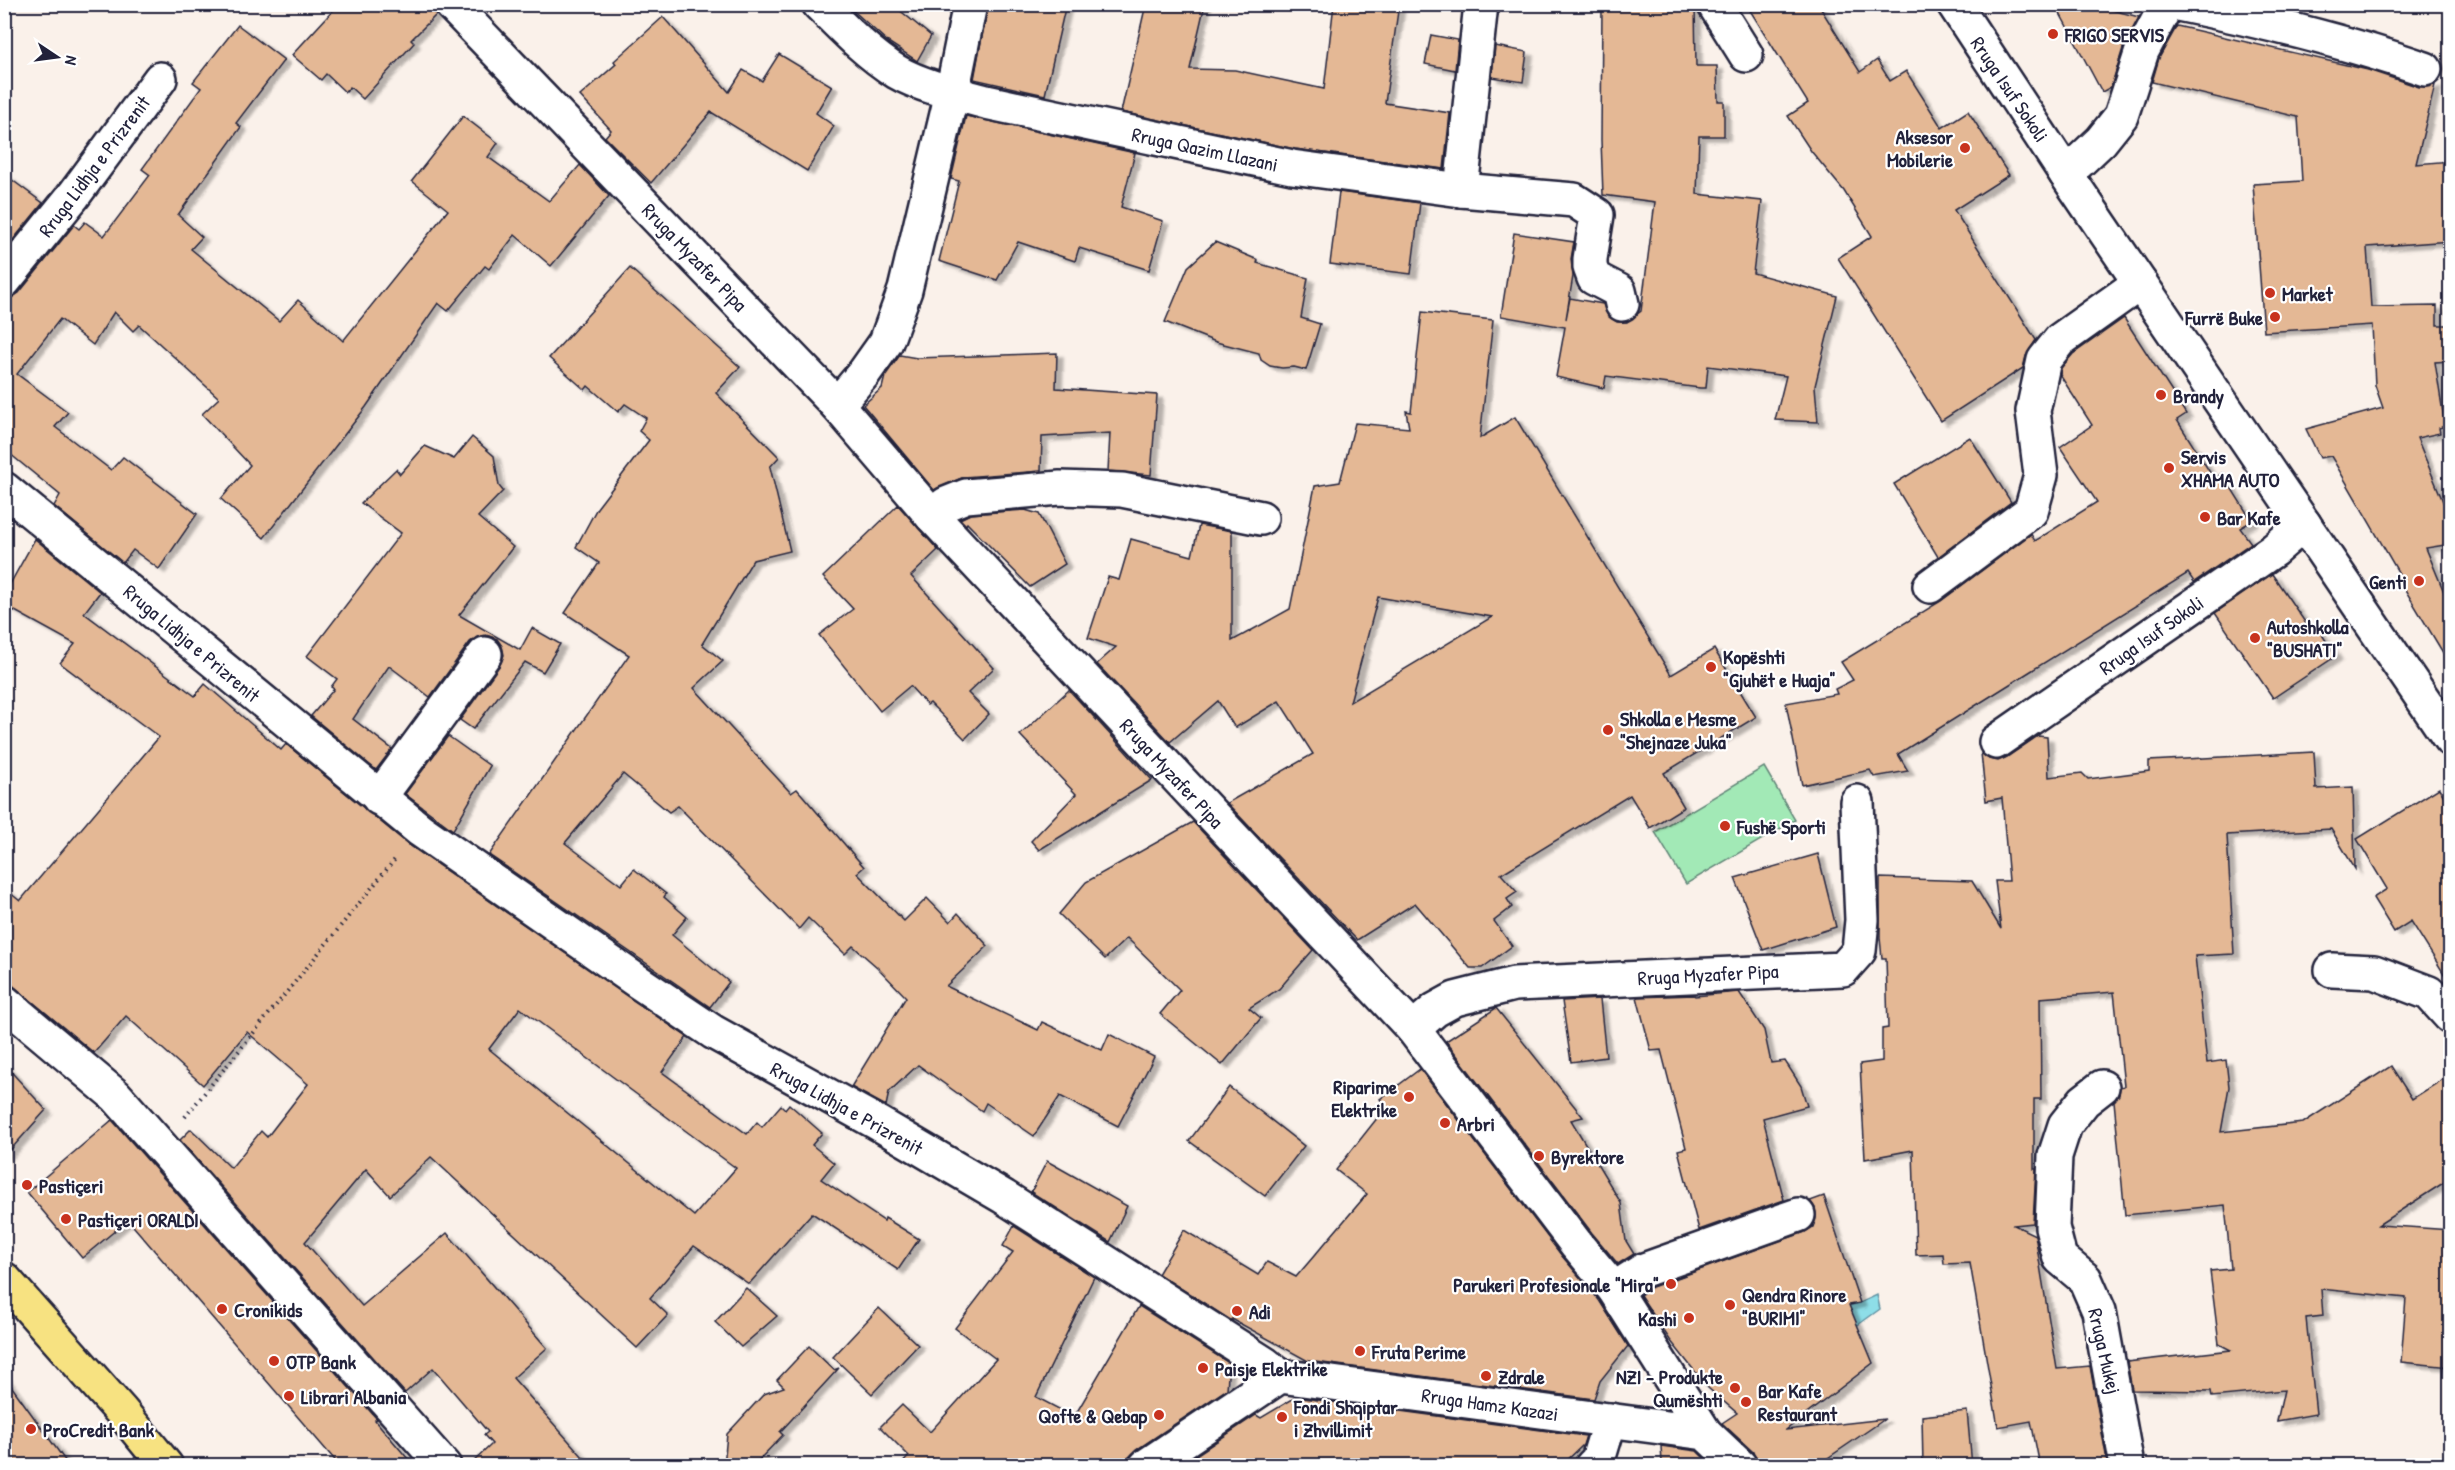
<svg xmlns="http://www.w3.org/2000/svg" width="2455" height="1470" viewBox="0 0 2455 1470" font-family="'Patrick Hand',sans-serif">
	<defs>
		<filter id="shadow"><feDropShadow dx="6" dy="4" stdDeviation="1.5" flood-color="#0004"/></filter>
	</defs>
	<rect width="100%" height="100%" fill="#faf1ea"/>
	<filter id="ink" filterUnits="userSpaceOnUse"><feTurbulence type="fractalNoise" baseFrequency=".0167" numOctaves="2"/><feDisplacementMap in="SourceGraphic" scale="12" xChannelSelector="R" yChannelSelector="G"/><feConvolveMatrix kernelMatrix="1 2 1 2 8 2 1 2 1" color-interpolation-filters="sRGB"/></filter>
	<g filter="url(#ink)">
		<path fill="#a2e9b6" stroke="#628678" stroke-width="1.5" d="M1764,767L1795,820L1686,884L1655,832Z"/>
		<path fill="#8edee8" stroke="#6393a3" stroke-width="1.5" d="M1877,1295L1880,1309L1844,1335L1830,1310L1860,1303Z"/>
		<g fill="#e4b895" stroke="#22223b" stroke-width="1.5" fill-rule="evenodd" filter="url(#shadow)">
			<path d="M339,4H433L436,15L411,40L414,43L363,99L350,87L345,92L326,74L321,80L292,55Z"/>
			<path d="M846,4H892L931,36L917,61L888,42Z"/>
			<path d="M988,4H1066L1045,95L974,79Z"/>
			<path d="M1146,4H1205L1190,69L1235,70L1324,89L1334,4H1399L1385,103L1450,113L1444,169L1295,149L1121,112Z"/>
			<path d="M1602,4H1695L1696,66H1717L1718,101H1724V136H1699L1697,194L1762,201L1753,273L1837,296L1815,386L1818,422L1775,420L1786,376L1708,366L1706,388H1700L1606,376L1604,388L1556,377L1565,327L1501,316L1514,233L1574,242L1571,259L1573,276L1566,319L1570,298L1603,304L1608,316L1617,322H1627L1641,311L1655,202L1603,195L1601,140Z"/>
			<path d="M1746,4H1818L1860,72L1877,60L1890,81L1906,71L1942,128L1968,111L2009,175L1954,210L2036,340L2026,356L2023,368L1941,421L1838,258L1872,236L1844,191L1811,151L1788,116L1808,103Z"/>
			<path d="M2055,4H2089L2139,17L2124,45L2111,87L2102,92Z"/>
			<path d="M663,17L729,92L743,70L762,81L779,54L832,86L816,113L834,126L807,171L711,112L651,183L605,137L611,130L580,96L616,64L614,61Z"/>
			<path d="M238,25L284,60L236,123L241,127L178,215L202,237L191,249L279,321L298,300L343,341L448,210L412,181L463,116L498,143L488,157L549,201L580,165L609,196L551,266L515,235L489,269L485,266L448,311L438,303L366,407L264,538L221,499L250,465L202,414L219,398L139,325L133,331L114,312L93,345L60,319L17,374L68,412L55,427L111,470L123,457L197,514L159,569L133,550L123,563L54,506L60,495L4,449V299L11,298L19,293L74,225L79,229L85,222L104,236L150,175L142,169L201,88L193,82Z"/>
			<path d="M2177,26L2368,70L2419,87L2435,85L2416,164L2451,161V241L2367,247L2371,307L2437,306V325H2451V361L2435,362L2445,426L2439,428L2440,433L2417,438L2451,521V544L2426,548L2451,609V666L2398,578L2401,577L2331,456L2320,458L2306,429L2383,408L2375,385L2372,325L2264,332L2253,184L2302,181L2298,117L2152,82L2159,58Z"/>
			<path d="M1431,35L1458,40L1455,70L1425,64Z"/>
			<path d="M1495,46L1527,52L1523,82L1492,77Z"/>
			<path d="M966,116L1135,153L1121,207L1163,221L1149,270L1079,248L1075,261L1018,242L997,280L939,261L959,181L951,179Z"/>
			<path d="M4,174L43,203L4,251Z"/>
			<path d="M1339,192L1420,203L1411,274L1330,264Z"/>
			<path d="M1215,242L1258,260L1257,263L1308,278L1301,318L1320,324L1306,370L1294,367L1282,368L1270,366L1261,360L1259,353L1216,342L1165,322L1188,267Z"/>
			<path d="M630,268L740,367L716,393L779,457L770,467L790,551L753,560L702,644L723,661L694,688L791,793L797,789L864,867L857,873L904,921L927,898L950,922L958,913L988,946L946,986L1038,1030L1042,1022L1102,1050L1109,1034L1154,1057L1118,1126L1060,1096L1034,1136L986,1103L982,1111L918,1065L889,1092L886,1106L851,1087L906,997L877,967L853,946L845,954L808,918L799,929L678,806L669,812L623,774L565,843L621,885L634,869L666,894L664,897L687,917L672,935L729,982L710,1007L489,855L629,655L565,613L599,563L576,547L597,508L649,440L639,431L646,418L625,404L618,412L588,386L585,390L549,358Z"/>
			<path d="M1422,312L1493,320L1480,438L1515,417L1671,675L1714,649L1756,717L1664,773L1684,807L1650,828L1630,795L1501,874L1517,892L1507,899L1512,907L1494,921L1512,946L1482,968H1470L1415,903L1357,940L1227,803L1313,754L1279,701L1235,728L1218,701L1170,742L1097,664L1116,647L1088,638L1108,577L1119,580L1131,539L1192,556L1199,525L1232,531V641L1290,609L1315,486L1340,482L1355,423L1409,428L1406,411L1411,412ZM1378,597L1492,617L1350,702Z"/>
			<path d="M2124,318L2186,414L2177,420L2214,479L2222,473L2252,521L2240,528L2251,543L2194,582L2188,573L1898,754L1908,771L1874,777L1870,770L1802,785L1786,703L1837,694L1835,689L1853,680L1841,662L1941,601L2031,534L2035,541L2097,502L2060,447L2092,425L2060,375L2061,368L2073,354Z"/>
			<path d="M1057,353L1056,388L1157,395L1151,475L1108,471L1110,433L1042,437L1041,471L964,477L934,490L863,405L882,388L885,376L900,355L917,358Z"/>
			<path d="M472,437L494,456L499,486L503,491L478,517L513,547L459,615L520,650L532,628L560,644L543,672L525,662L473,729L460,720L500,665L504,655L502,646L497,639L486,635L477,637L470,642L430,697L389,666L353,719L392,749L376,770L311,716L334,689L331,687L337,679L307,656L401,533L361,503L396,469L400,474L425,446L454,459Z"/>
			<path d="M1970,437L2011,502L1938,557L1894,484Z"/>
			<path d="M898,505L938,550L911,576L994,668L968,693L989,714L965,739L930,703L927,705L910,686L880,711L819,635L853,609L823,577Z"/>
			<path d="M1025,510L1039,514L1065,564L1030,587L967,523L966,525L960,519L970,514Z"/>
			<path d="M35,539L100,592L84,613L195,696L205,684L281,750L286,744L409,845L687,1037L662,1072L747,1134L757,1122L762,1127L781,1105L785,1109L789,1104L822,1133L812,1145L834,1163L821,1179L884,1221L885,1218L919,1239L898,1270L812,1213L749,1284L694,1246L650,1298L668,1315L637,1348L431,1157L390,1196L366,1169L305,1242L362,1306L447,1233L547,1348L513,1378L591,1466H469L492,1444L484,1435L488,1432L433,1368L405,1393L180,1140L191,1129L231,1168L261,1131L267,1137L308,1084L247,1032L203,1085L126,1016L94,1053L4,978V888L20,901L159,737L60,663L75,644L4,605V595ZM520,1008L736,1168L694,1216L489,1049Z"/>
			<path d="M2272,574L2311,631L2317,627L2336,656L2273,698L2215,613Z"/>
			<path d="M1069,690L1152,780L1039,850L1031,841L1076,794L1020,735Z"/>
			<path d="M448,736L490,766L453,830L405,794Z"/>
			<path d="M2038,736L2047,737L2049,777L2082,773L2088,779L2149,771V761L2314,752L2316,789L2353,787L2355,869L2331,829L2227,835L2234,954L2195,956L2207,1063L2226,1060L2229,1087L2221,1132L2303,1123L2391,1066L2412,1099L2451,1074V1178L2378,1225L2451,1230V1367L2401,1362L2406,1298L2321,1289L2323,1316L2306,1318L2316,1414L2277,1421L2284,1390L2212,1397L2211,1391L2132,1390L2127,1362L2231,1350L2219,1344L2210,1271L2231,1269L2225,1205L2125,1215L2114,1101L2119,1095L2120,1087L2124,1086L2114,992L2040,998L2041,1099H2034V1169H2036L2033,1223L2014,1225L2035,1235L2057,1369L2090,1366L2108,1466H2040L2031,1421L1998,1427L1970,1263L1944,1264L1943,1254L1916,1255L1913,1150L1865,1159L1860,1064L1882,1061V1029L1888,1028L1886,958H1882L1880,938V878L1972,881L2001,929L1995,881H2009L2002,798L1986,801L1981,753L1989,759L1998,761L2007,757Z"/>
			<path d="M2439,788L2451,808V985L2411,921L2394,932L2373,898L2387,889L2357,839Z"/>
			<path d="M1193,822L1313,950L1279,989L1249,1008L1261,1018L1222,1065L1160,1014L1180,990L1127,938L1105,959L1059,914L1086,882Z"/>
			<path d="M1818,854L1836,927L1763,950L1735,878Z"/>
			<path d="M1739,992L1764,1030L1771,1063L1785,1061L1801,1086L1807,1106L1763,1118L1784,1200L1699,1230L1678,1150L1686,1148L1661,1050L1651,1051L1637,997L1694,995L1695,996Z"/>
			<path d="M1600,999L1606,1057L1571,1062L1562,1001Z"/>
			<path d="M1496,1008L1583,1117L1571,1120L1621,1203L1626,1241L1634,1254L1618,1264L1592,1233L1446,1041Z"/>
			<path d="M4,1064L46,1110L4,1157Z"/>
			<path d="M1420,1069L1562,1256L1599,1300L1628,1346L1600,1381L1594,1399L1308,1361L1232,1319V1321L1158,1274L1184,1230L1258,1275L1267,1262L1296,1277L1367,1194L1336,1170L1386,1107L1380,1099Z"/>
			<path d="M1229,1087L1304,1146L1265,1196L1189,1141Z"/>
			<path d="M112,1120L377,1419L375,1420L414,1466H340L128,1220L82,1258L27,1192Z"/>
			<path d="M1047,1161L1127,1206L1110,1242L1031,1192Z"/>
			<path d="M1824,1196L1860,1303L1849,1305L1873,1363L1786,1430L1885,1419L1816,1466H1758L1753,1452L1722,1423L1737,1413L1708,1388L1670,1340L1640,1295L1652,1287L1805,1232L1813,1227L1816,1218L1815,1208L1810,1201Z"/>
			<path d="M1014,1226L1094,1277L1036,1397L1074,1417L1139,1306L1229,1363L1227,1389L1136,1450L1129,1457L1128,1466H900L909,1456L880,1427L902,1405L930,1432L996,1359L955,1328L1013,1252L1003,1246Z"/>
			<path d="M746,1288L777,1316L741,1347L715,1322Z"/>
			<path d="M879,1308L918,1345L872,1394L833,1357Z"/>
			<path d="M809,1346L834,1370L839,1368L780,1432L783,1435L753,1466H724L727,1434L764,1394L784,1387L777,1380Z"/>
			<path d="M4,1376L69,1466H4Z"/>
			<path d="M1296,1397L1578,1435L1586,1436L1583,1445L1561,1466H1180L1256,1415L1261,1418Z"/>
			<path d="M1967,1411L1972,1466H1923L1922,1416Z"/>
			<path d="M1661,1446L1697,1451L1712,1466H1658L1662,1463Z"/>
		</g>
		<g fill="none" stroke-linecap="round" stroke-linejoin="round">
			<g stroke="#22223b" stroke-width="38">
				<g id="minor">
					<path d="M451,4L837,405L932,516L1413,1029L1577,1245L1614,1289L1705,1433"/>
					<path d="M819,4C843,28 868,54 897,72C921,86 960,95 986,102L1292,167L1461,190L1574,200L1597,215L1590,259V267L1594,278L1619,291L1622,304"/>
					<path d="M1714,4L1746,55"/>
					<path d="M1954,4L2066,174L2450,739"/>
					<path d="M2178,4C2262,21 2345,41 2425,69"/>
					<path d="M2066,174L2101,141L2121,116L2142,51L2167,4"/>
					<path d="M1461,190L1481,4"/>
					<path d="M4,281L74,195L160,79"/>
					<path d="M837,405L864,373L886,342L905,290L952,93L970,4"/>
					<path d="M4,489L420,830L637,981L713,1032L876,1122L1004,1197L1265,1364L1280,1376"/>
					<path d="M932,516L946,504L966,496L1060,488L1122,490L1261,518"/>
					<path d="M1930,586L2031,511L2041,475L2033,411L2044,360L2060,340L2140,283"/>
					<path d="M1996,742L2274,550L2304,524"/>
					<path d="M379,798L485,654"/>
					<path d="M2332,970L2374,972L2429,993L2450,1016"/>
					<path d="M4,1002L116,1096L444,1466"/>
					<path d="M1413,1029L1435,1010L1455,999L1514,984L1843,969L1859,951L1862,920L1857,802"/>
					<path d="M2102,1087L2084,1101L2065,1125L2055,1156L2052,1227L2060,1258L2085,1279L2099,1311L2127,1466"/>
					<path d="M1614,1289L1644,1270L1798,1215"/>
					<path d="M1146,1466L1280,1376L1705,1433L1740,1466"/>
					<path d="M1592,1466L1598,1460L1610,1420"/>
				</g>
			</g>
			<g stroke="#22223b" stroke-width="38">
				<path id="major" d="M4,1279L121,1411L166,1466"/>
			</g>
			<path stroke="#22223b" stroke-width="4" stroke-dasharray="1.5 4.5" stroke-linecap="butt" d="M185,1117L396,858"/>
			<use href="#minor" stroke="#fff" stroke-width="33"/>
			<use href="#major" stroke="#f7e281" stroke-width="33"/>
		</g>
	</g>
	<g fill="#c8321e" stroke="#fff" stroke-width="2">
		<circle cx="2053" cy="34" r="6"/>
		<circle cx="1965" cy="148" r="6"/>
		<circle cx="2270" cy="293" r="6"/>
		<circle cx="2275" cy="317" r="6"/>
		<circle cx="2161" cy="395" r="6"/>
		<circle cx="2169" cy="468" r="6"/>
		<circle cx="2205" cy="517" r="6"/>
		<circle cx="2419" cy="581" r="6"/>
		<circle cx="2255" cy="638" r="6"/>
		<circle cx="1711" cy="667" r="6"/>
		<circle cx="1608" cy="730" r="6"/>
		<circle cx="1725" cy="826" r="6"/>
		<circle cx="1409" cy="1097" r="6"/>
		<circle cx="1445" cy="1123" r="6"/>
		<circle cx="1539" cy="1156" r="6"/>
		<circle cx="27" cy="1185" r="6"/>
		<circle cx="66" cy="1219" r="6"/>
		<circle cx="1671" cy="1284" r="6"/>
		<circle cx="1730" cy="1305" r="6"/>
		<circle cx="222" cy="1309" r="6"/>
		<circle cx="1237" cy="1311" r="6"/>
		<circle cx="1689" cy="1318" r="6"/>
		<circle cx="1360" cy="1351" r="6"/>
		<circle cx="274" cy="1361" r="6"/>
		<circle cx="1203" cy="1368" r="6"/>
		<circle cx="1486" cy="1376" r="6"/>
		<circle cx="1735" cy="1388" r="6"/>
		<circle cx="289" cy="1396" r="6"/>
		<circle cx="1746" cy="1402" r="6"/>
		<circle cx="1159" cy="1415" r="6"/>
		<circle cx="1282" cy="1417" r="6"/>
		<circle cx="31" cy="1429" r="6"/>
	</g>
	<g text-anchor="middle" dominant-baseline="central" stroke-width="4.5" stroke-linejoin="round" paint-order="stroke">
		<g font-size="20" font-weight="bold" fill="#22223b" stroke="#fff" text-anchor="start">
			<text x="2065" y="34">FRIGO SERVIS</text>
			<text x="1953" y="136" text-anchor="end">Aksesor<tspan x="1953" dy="23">Mobilerie</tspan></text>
			<text x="2282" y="293">Market</text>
			<text x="2263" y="317" text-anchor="end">Furrë Buke</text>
			<text x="2173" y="395">Brandy</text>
			<text x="2181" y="456">Servis<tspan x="2181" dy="23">XHAMA AUTO</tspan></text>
			<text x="2217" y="517">Bar Kafe</text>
			<text x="2407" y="581" text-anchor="end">Genti</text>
			<text x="2267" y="626">Autoshkolla<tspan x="2267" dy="23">"BUSHATI"</tspan></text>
			<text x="1723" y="656">Kopështi<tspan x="1723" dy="23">"Gjuhët e Huaja"</tspan></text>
			<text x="1620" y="718">Shkolla e Mesme<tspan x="1620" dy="23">"Shejnaze Juka"</tspan></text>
			<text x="1737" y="826">Fushë Sporti</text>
			<text x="1397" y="1086" text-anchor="end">Riparime<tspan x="1397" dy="23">Elektrike</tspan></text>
			<text x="1457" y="1123">Arbri</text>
			<text x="1551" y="1156">Byrektore</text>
			<text x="39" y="1185">Pastiçeri</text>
			<text x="78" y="1219">Pastiçeri ORALDI</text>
			<text x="1659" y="1284" text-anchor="end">Parukeri Profesionale "Mira"</text>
			<text x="1742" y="1294">Qendra Rinore<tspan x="1742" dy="23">"BURIMI"</tspan></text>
			<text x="234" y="1309">Cronikids</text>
			<text x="1249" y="1311">Adi</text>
			<text x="1677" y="1318" text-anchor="end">Kashi</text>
			<text x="1372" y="1351">Fruta Perime</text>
			<text x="286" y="1361">OTP Bank</text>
			<text x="1215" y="1368">Paisje Elektrike</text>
			<text x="1498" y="1376">Zdrale</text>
			<text x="1723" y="1376" text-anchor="end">NZI - Produkte<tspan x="1723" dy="23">Qumështi</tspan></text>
			<text x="1758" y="1390">Bar Kafe<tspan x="1758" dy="23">Restaurant</tspan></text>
			<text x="301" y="1396">Librari Albania</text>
			<text x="1294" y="1406">Fondi Shqiptar<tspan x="1294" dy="23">i Zhvillimit</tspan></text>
			<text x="1147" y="1415" text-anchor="end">Qofte &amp; Qebap</text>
			<text x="43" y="1429">ProCredit Bank</text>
		</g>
		<g font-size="20" fill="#22223b" stroke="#fff">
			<text transform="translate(2010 89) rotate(56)">Rruga Isuf Sokoli</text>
			<text transform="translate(1205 149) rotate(12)">Rruga Qazim Llazani</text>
			<text transform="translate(94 166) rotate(-53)">Rruga Lidhja e Prizrenit</text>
			<text transform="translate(695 257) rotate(46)">Rruga Myzafer Pipa</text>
			<text transform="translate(2151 635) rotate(-35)">Rruga Isuf Sokoli</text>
			<text transform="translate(192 643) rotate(40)">Rruga Lidhja e Prizrenit</text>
			<text transform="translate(1172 773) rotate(47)">Rruga Myzafer Pipa</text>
			<text transform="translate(1708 974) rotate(-3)">Rruga Myzafer Pipa</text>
			<text transform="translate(847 1108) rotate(29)">Rruga Lidhja e Prizrenit</text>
			<text transform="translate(2105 1351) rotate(77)">Rruga Mukej</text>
			<text transform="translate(1490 1404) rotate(8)">Rruga Hamz Kazazi</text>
		</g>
	</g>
	<rect width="2455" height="1470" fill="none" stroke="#fff" stroke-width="24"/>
	<rect x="12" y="12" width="2431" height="1446" fill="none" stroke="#22223b" stroke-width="2" filter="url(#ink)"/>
	<g transform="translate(57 57) rotate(103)" stroke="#ffffff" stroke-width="4.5" paint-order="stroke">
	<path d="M0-4.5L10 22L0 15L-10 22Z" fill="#22223b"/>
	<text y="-9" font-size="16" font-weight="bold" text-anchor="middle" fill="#22223b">N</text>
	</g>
</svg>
